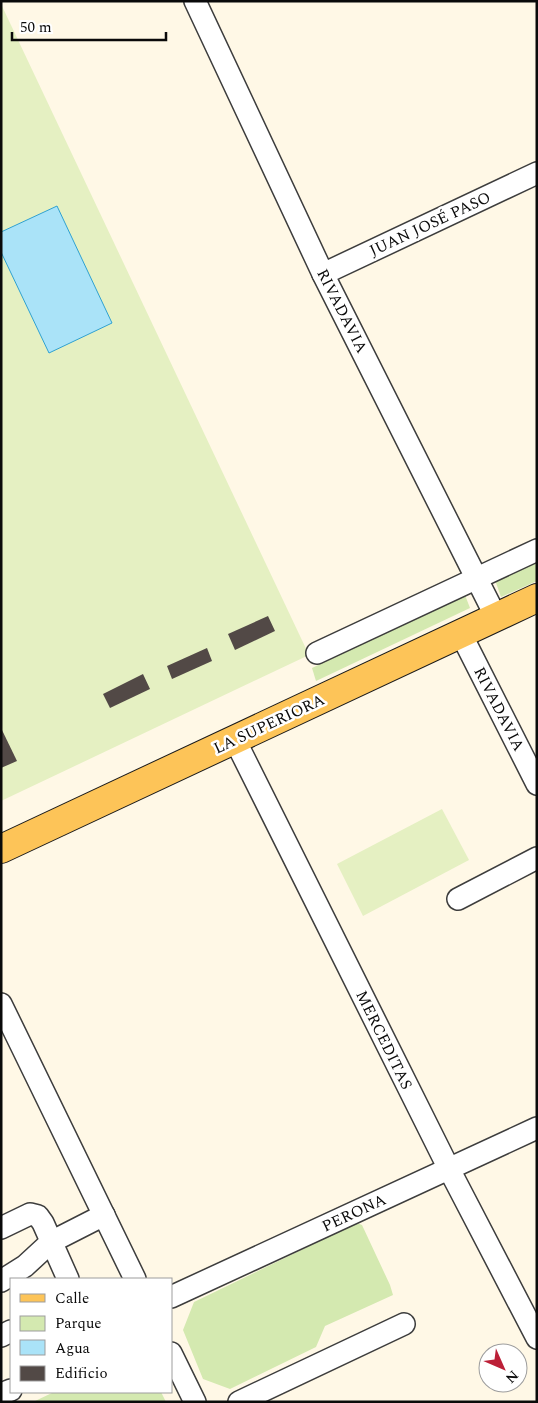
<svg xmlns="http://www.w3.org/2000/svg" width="538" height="1403" viewBox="0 0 538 1403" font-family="Spectral,serif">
	<rect width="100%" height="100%" fill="#fff8e6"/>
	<g fill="#d4e9b0">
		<path d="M537,560V581L501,597L495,580Z"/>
		<path d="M465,595L470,608L316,681L312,668Z"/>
		<path d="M357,1223L362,1225L390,1285L393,1295L325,1326L316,1347L230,1389L203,1379L183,1330L194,1302Z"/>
		<path d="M54,1392H161L166,1402H33Z"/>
	</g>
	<g fill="#e5f0c2">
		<path d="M1,4L309,655L1,801Z"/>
		<path d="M442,809L469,860L363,916L337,864Z"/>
	</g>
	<path fill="#aae3f8" stroke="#2fa1d1" d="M57,206L112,323L49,353L1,252V232Z"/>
	<g fill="#524946">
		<path d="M268,616L275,631L235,650L228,634Z"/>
		<path d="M207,648L212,661L172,679L167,666Z"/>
		<path d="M143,674L150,689L110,708L103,694Z"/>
		<path d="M1,728L17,761L1,768Z"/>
	</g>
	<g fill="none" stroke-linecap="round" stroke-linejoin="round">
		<g stroke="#3d3d3d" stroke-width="24">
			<g id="minor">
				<path d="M195,1L323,274L496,617"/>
				<path d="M323,274L537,173"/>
				<path d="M461,634L537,784"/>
				<path d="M317,653L537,550"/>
				<path d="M235,740L449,1169L537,1338"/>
				<path d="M458,899L537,858"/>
				<path d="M1,1004L135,1279"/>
				<path d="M1,1228L30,1214L38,1216L43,1223L68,1279"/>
				<path d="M1,1281L25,1266L51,1242L104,1215"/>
				<path d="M171,1297L537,1128"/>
				<path d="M1,1336L11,1331"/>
				<path d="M171,1353L195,1402"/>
				<path d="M1,1394L11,1390"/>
				<path d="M239,1402L404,1324"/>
			</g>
		</g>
		<g stroke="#1b1b1b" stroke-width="30">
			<path id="major" d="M1,849L537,598"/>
		</g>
		<use href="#minor" stroke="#fff" stroke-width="21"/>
		<use href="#major" stroke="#fdc458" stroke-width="28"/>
	</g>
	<g text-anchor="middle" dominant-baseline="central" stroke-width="5" stroke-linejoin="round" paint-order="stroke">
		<g font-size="16" fill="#0a0a0a" stroke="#fff">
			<text transform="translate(430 224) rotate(-25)">JUAN JOSÉ PASO</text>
			<text transform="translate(342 311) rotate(63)">RIVADAVIA</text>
			<text transform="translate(499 709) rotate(63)">RIVADAVIA</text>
			<text transform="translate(269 724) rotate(-25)">LA SUPERIORA</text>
			<text transform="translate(384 1040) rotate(64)">MERCEDITAS</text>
			<text transform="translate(354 1213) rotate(-25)">PERONA</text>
		</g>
	</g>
	<rect width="538" height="1403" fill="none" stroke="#0a0a0a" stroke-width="5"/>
	<rect x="10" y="1278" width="162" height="115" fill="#ffffff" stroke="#9d9d9d"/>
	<rect x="20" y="1294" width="25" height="8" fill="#fdc458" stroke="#9d9d9d"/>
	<text x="55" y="1303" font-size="15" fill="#0a0a0a">Calle</text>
	<rect x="20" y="1316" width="25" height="15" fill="#d4e9b0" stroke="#9d9d9d"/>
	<text x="55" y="1328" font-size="15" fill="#0a0a0a">Parque</text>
	<rect x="20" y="1340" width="25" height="15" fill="#aae3f8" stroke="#9d9d9d"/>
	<text x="55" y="1353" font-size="15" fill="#0a0a0a">Agua</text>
	<rect x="20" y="1366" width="25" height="15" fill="#524946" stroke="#9d9d9d"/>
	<text x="55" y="1378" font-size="15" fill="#0a0a0a">Edificio</text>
	<g transform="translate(503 1368) rotate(135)"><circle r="24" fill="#ffffff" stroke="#9d9d9d"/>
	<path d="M0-4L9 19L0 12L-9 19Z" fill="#bc1f37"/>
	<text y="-8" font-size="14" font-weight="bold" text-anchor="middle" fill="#0a0a0a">N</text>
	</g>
	<path d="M12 32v8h154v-8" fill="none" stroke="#0a0a0a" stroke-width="2.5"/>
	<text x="20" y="32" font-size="15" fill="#0a0a0a" stroke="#ffffff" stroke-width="4" paint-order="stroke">50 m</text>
</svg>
